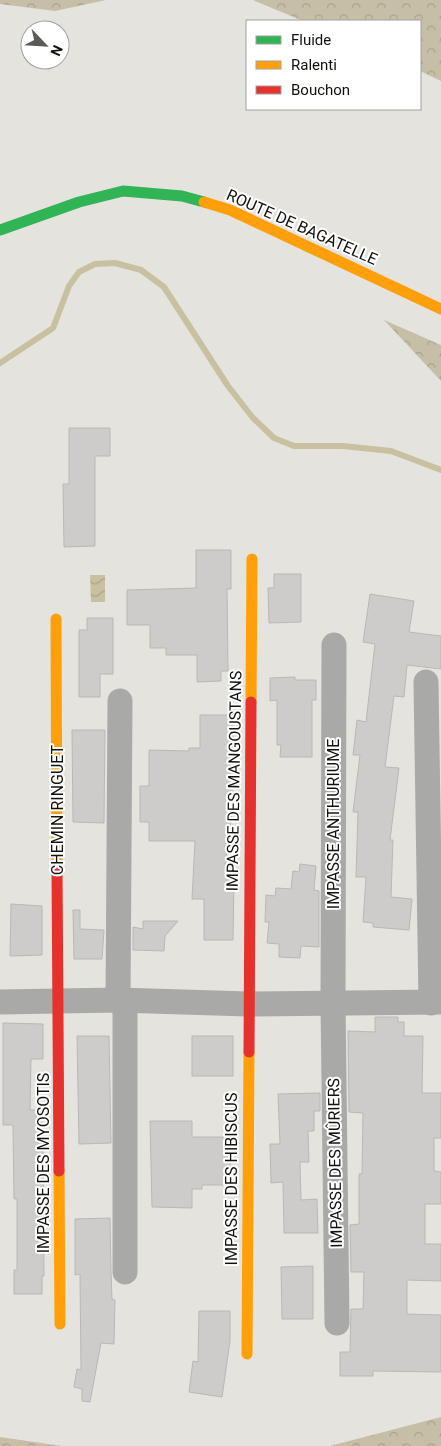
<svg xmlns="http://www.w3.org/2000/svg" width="441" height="1446" viewBox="0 0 441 1446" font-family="Roboto,sans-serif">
	<defs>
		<pattern id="forest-crowns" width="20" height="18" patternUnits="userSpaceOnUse" patternTransform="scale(1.25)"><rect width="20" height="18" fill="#c6bea6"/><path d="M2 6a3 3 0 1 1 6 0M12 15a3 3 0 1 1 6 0" fill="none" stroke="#a9a28e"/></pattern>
		<pattern id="water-waves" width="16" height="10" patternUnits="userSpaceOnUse" patternTransform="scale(1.25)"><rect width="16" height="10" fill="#c9bfa1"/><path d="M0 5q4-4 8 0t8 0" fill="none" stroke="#aca389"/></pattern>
	</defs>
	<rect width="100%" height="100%" fill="#e4e3de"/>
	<g fill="url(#forest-crowns)">
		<path d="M0,0H106L55,11L0,4Z"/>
		<path d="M253,0H441V81L420,71V21H303Z"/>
		<path d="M384,320L441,345V381Z"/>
		<path d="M441,1417V1446H330Z"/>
		<path d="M0,1437L62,1446H0Z"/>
	</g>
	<path fill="url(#water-waves)" d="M90,575H105V602H91Z"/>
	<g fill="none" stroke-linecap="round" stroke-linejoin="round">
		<path stroke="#c9bfa1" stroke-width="6" d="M0,363L53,328L69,286L79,272L95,264L115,263L141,270L164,287L228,386L253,418L274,438L294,446H343L391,451L441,470"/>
	</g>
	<g fill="#cdcccb" stroke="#b9b8b6">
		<path d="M69,428H110V456H95V546L64,547L63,484H69Z"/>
		<path d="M196,550H231V589H227L228,671H221V681L197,682V655H166V648H150V625H127V590L196,588Z"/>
		<path d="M274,574H301V622L269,623L268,588H274Z"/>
		<path d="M370,594L414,601L409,632L441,636V669L407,665L404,697L394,696L385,767L399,768L390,840H393L391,897L412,899L409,930L373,927V923L363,922L366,877H356L358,812H353L360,755H353L357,720L366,722L375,644L363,642Z"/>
		<path d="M87,618H113V674H100V697H79V630H87Z"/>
		<path d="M295,677V680H316V700H312V757H280L281,745H277V700L270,701V678Z"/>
		<path d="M200,715H233L232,813L225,865L228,866V877H234L233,940H204V899H192L195,841H149V822H140V786H149V750L189,751V748H200Z"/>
		<path d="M72,730H105L104,823L73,822Z"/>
		<path d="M300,864L316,866L314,890L319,891V947L301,946L300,958L279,957V944L267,943L269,922H265L266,895L275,896L276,888L291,889L293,871L299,872Z"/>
		<path d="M11,904L42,906V955L10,956Z"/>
		<path d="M73,910H80V929L104,930L102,959H74Z"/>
		<path d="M143,921H178L165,936L164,951L133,950V927L143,929Z"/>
		<path d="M375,1017H398V1022H404V1036H423L422,1093H441V1138H434V1171L441,1172V1204H425V1244H441V1281L407,1280V1314L441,1315V1372L373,1371V1376H340V1352H350L351,1309H363L364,1272H351L350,1225L359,1224V1174H362L363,1113L349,1112L348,1031L375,1032Z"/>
		<path d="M3,1023L43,1024V1059H31L30,1110H37V1120L43,1123L44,1276H42V1294H14V1270H17V1199H14L13,1125H3Z"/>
		<path d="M77,1036H109L111,1143L79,1144Z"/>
		<rect x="192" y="1036" width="41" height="40"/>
		<path d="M320,1093V1111H314V1131H308L309,1162H300L301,1200L317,1199L318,1233H284L283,1182L271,1183L270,1144H280L278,1094Z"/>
		<path d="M150,1121H192V1137H230V1185H202V1189H192V1208L152,1207Z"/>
		<path d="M110,1218L111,1272L112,1299L115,1300L114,1344L101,1343L90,1402L82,1401V1389L74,1387L77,1369L81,1370L80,1274L75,1275V1219Z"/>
		<path d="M313,1266V1319H282L281,1267Z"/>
		<path d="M199,1311H230V1341L222,1397L189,1392L193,1361L198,1362Z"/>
	</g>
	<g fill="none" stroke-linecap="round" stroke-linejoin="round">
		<g stroke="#a9a9a7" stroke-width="25">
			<path d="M334,645L333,1003L337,1323"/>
			<path d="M426,682L431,1003"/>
			<path d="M118,1000L120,701"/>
			<path d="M0,1002L118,1000L248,1004L441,1002"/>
			<path d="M125,1272V1001"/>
		</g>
		<path stroke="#30b455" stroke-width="11" d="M0,230L79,202L123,191L182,196L204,202"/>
		<g stroke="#ff9f0a" stroke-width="11">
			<path d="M204,202L230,210L441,309"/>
			<path d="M56,619L57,868"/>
			<path d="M251,702L252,559"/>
			<path d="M59,1171L60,1324"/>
			<path d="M247,1354L249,1052"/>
		</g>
		<g stroke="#e5322d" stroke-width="11">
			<path d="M57,868L59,1171"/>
			<path d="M249,1052L251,702"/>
		</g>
	</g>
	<g text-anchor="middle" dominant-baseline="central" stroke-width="4" stroke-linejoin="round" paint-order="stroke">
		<g font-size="16" fill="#12110e" stroke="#fff">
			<text transform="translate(302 227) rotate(24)">ROUTE DE BAGATELLE</text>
			<text transform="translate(234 781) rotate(-89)">IMPASSE DES MANGOUSTANS</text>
			<text transform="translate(57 810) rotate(-90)">CHEMIN RINGUET</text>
			<text transform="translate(333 824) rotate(-90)">IMPASSE ANTHURIUME</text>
			<text transform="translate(43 1163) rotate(-90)">IMPASSE DES MYOSOTIS</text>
			<text transform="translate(335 1163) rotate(-91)">IMPASSE DES MÛRIERS</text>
			<text transform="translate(231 1179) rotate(-90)">IMPASSE DES HIBISCUS</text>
		</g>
	</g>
	<rect x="246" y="20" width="175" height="90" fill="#ffffff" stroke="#a0a09f"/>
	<rect x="256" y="36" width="25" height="8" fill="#30b455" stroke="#a0a09f"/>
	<text x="291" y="45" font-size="15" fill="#12110e">Fluide</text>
	<rect x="256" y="61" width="25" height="8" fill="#ff9f0a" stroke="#a0a09f"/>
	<text x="291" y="70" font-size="15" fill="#12110e">Ralenti</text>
	<rect x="256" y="86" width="25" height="8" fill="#e5322d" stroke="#a0a09f"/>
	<text x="291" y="95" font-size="15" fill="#12110e">Bouchon</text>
	<g transform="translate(45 45) rotate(115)"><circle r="24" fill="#ffffff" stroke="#a0a09f"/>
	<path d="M0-4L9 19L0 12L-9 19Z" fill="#5c5a57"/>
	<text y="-8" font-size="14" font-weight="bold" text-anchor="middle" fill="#12110e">N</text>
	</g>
</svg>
